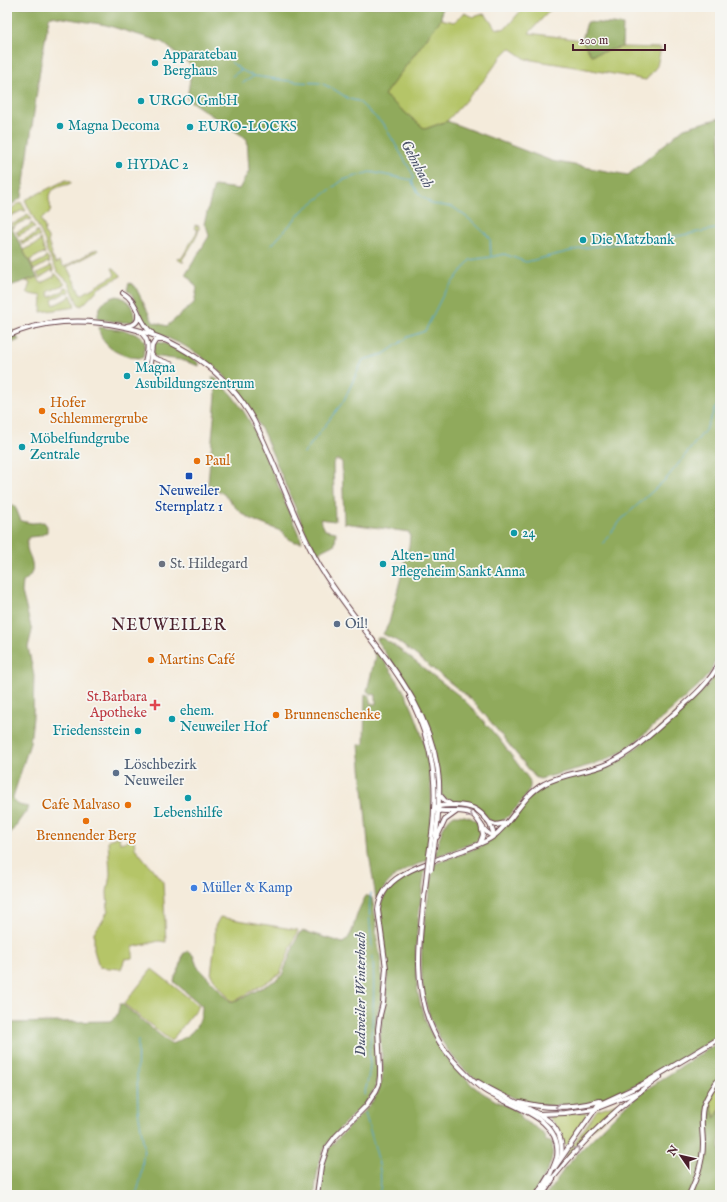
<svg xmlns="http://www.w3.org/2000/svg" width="727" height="1202" viewBox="0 0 727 1202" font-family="'IM FELL English',serif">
	<rect width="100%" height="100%" fill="#f6f6f2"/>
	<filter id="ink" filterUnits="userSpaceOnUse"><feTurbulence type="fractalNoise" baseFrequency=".025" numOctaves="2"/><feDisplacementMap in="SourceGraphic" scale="8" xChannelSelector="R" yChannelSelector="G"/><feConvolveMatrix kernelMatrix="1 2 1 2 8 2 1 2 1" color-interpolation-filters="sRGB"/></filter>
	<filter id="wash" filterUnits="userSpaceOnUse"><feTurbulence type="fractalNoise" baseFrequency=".012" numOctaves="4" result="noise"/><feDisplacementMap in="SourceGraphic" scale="16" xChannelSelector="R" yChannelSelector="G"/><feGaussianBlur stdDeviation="0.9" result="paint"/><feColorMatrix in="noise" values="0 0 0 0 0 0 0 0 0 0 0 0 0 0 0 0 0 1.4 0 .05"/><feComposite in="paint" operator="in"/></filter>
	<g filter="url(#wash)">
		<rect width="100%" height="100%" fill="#f4ebdb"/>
		<g fill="#b5c568" stroke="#80724a">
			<path d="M524,7H553L529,33L582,40L591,55L622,47L661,48L657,66L646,80L581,68L526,59L510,48L501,57L485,79L447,121L425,129L384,95L441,19L454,22L464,13L474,17L483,14L486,15L495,28L501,29L506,28Z"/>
			<path d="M66,180L71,182V184C63,185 48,189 49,198C49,203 52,207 50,211C49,214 44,216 41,219L45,228L44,232L49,240L48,242L52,253L51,255L56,263L60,261L64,267L97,249L98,251L67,267L81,295L115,275L112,268H114L121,275V276L99,288L85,303L81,306L78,304L69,283L57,271L47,251L45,241L25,200Z"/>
			<path d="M21,202L26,211H24L23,210L7,218C7,210 15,206 21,202Z"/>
			<path d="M28,214L31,219L29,220L28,219L14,226V228L11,223L13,224L27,216L26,215Z"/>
			<path d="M31,223H32L35,228L34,229L33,228L19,235V237L16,231L17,232L31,225Z"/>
			<path d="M195,225L199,226C200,235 187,252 182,260L184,262H182L177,259L178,257L180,259L183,256L198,230L194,228Z"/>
			<path d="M37,231L40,237H37L24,243L23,245L20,240L22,241L36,234L35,232Z"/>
			<path d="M41,239L45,254H44L43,253L30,260L33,265L46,258L45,257L47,256L50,262L49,263L48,262L34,270L23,250L40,242L39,240Z"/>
			<path d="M50,265H51L54,271L53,272L52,270L41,277L40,279L37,273L50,267Z"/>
			<path d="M54,274H56L65,284L48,292L50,297L65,290L64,288L67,287L70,292L68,293L67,292L52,300L54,305L70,297L69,296L71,295L74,302L75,307L41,312L42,296L30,294L27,292L30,283L26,281L37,277L41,283L55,276Z"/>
			<path d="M119,836L120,843L134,839L135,848L163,882L166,942L159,941L133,947V958L125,959L121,969L99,967L94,950V932L102,922L108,910L107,892L110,875L108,840Z"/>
			<path d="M220,917L298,930L280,974L237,1000L231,1001L211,975L215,941V926Z"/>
			<path d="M152,969L199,1006L171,1041L124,1004Z"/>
			<path d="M720,1081V1109L715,1118L709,1098Z"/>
			<path d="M618,1103L620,1104L591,1130L567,1158L565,1156L597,1110Z"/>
			<path d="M585,1112L587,1115L567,1146L564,1145L560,1130L547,1115Z"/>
		</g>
		<g fill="#90aa5c" stroke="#6d6444">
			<path d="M7,7H442L441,19L384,95L425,129L447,121L552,161L628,175L684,128L720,118V648L710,673L698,686L638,740L625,750L602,762L540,779L535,777L485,715L473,701L417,656L397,641L383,634L389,623L409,546L410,536L409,532L344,523L342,462L339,460H336L333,464L335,521L320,519L325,530L336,532L335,544L317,553L306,533L264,434L248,406L223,374L198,354L183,345L148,329L131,293L127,290L129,283L132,284L135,286L153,322L167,326L194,303L197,288L186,274L209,236L207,228L204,224L214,186L239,189L249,171L247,139L187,99L192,66L162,42L106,25L51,16L49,18L41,63L22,197L9,207L7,210Z"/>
			<path d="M587,22L623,25L622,47L591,55L582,40Z"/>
			<path d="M7,219L37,277L7,287Z"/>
			<path d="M117,296C129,298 135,309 134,321C126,325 108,320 98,319C97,306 105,299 117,296Z"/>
			<path d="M99,327L127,331L141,336L145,343L143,357L142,358C123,358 100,348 99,327Z"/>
			<path d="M7,329L13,330L19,340L7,345Z"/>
			<path d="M157,342C173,344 187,354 199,363V366L181,360L153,356C154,351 153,345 157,342Z"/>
			<path d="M212,377H214C244,403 256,432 271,468C281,492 291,517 302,542H294L285,536L283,532C269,526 250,521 238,510C231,503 222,488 212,490L209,488L208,483L216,396L215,387Z"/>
			<path d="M7,506H15L21,521L32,523L44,522L47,526V532L40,536L29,537C28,539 27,541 27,544C26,551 31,556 32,563C34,571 30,578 23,582L22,592L32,631L28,647L34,675L33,717L30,743L13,797C13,805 22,806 29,807L7,838Z"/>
			<path d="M377,638H382L395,646L461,697L473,709L499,739L528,778C530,782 531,785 529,790C527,796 505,823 498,823C488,824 485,812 477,808C466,801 452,806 442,796C434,776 436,752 429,732C418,697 397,671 377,641Z"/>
			<path d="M372,645C383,659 393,673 402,688C432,741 437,802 427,860C406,870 389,875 379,897L376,898L369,854L359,745L364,744L365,694L370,696V704H376V695L371,694L367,691L374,662L376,658L371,646Z"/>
			<path d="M720,666V1035C679,1060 639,1089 592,1102C575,1107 551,1107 534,1104C522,1102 509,1096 498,1090C489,1086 479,1081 471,1075C461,1068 452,1056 445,1046C407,991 424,925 434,864L482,846L492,839L528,799L541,787L554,781L609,766L621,760L657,731L706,687L712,679Z"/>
			<path d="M454,815C469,815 485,820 479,839L476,842L437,856L435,855C439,841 441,824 454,815Z"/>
			<path d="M421,869L425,870C415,944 400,1013 460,1072C465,1076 468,1081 472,1085C480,1092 490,1097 498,1102C504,1105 515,1109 519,1113C521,1115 521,1117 522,1119C531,1127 543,1127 546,1141L552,1142C556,1162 542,1179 533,1195H319L320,1182L324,1165L329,1148L373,1101L378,1092L382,1081L383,1068L380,1038L382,1016L387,993V976L379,916L381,903L386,893L399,879Z"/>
			<path d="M366,895L372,898L377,925L376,934L381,961L382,987V996L376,1020L378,1073L375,1088L367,1101C355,1113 336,1130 327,1144C318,1159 316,1178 315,1195H7V1023L111,1021C119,1016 117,1012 120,1004H122L171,1044C189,1037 202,1027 202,1006L174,982L175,977L180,967L183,954L188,951L193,955L197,966L231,1002L237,1001L276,980L282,975L299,933L304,931L343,943C353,936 353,925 357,915C359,908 363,902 366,895Z"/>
			<path d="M720,1041V1081L709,1098L715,1118L720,1109V1195H546L565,1168L580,1151L622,1109L644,1091Z"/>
		</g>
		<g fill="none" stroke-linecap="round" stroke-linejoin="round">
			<g stroke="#56a8d1" stroke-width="1">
				<path d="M231,62L241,70L254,76L297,82L321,83L335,90L349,99L358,101L384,125L414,176L412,182L419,194L432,204L453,207L473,222L490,238L491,257L504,254L526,262L583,248L678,236L720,228"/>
				<path d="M232,76L241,70"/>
				<path d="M243,83L254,76"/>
				<path d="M270,247L303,210L343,180L370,172L412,180"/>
				<path d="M304,453L343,402L363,360L384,354L408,337L425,331L444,293L470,260L491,257"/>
				<path d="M603,543L622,519L667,478L706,429L720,398"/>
				<path d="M364,1095C367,1086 369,1075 370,1065C370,1061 369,1057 369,1053C373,1022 375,991 373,960C372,938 367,915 371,893"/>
				<path d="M365,1112C369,1131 388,1179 378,1195"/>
				<path d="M136,1195L141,1178L144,1146L138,1110L137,1075L138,1040"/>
			</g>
		</g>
	</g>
	<g filter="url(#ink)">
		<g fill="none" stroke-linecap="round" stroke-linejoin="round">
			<g stroke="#643e45" stroke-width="6">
				<g id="secondary">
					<path d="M123,293C139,302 138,323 152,333"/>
					<path d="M127,326C135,325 139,322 138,314"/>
					<path d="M139,331C151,339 148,351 145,363"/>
					<path d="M7,336C42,320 83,318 120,326C175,336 227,371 254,421C278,468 293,519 319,565C361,636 432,693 439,781C440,805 437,830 433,854"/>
					<path d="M151,354L154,358L173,365"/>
					<path d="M150,363L152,346L155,341L157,340H164"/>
					<path d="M410,697C427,732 437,770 434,809C434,824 431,840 429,855"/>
					<path d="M439,794L445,801L450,804"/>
					<path d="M436,807C442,805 449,805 455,805C471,806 478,808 488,821C491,826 493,830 494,836"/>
					<path d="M437,810C448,813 462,808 472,814C480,819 483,834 494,836"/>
					<path d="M488,822L496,825L506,823"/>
					<path d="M437,837L445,820L456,812"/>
					<path d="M480,843L483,835L481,825"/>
					<path d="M427,871C422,924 409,980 433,1030C441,1048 454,1062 468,1076C473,1081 478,1086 484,1090C509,1107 563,1116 557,1157C555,1164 552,1170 549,1177"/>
					<path d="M478,1082C493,1092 511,1099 527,1108C536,1113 546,1117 553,1125C560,1134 563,1146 561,1157"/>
					<path d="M520,1102C547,1110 573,1108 600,1101"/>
					<path d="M539,1114L565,1113L595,1109L635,1093"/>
					<path d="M555,1167L598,1105L643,1084L720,1038"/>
					<path d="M552,1179C584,1139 617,1106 660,1077"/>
					<path d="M317,1195L321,1166L327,1148L336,1136L366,1106L376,1091L379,1084L380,1076V1067L378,1029L380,1015L383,1003L386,968L378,910C381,882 406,871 430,862C441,858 452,854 464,850C474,846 485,843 494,836C513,821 522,796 544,784C563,773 587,773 607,764C630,754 649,736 668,719C687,702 709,685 720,662"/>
					<path d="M689,1195C696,1179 703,1163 703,1144C703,1132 700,1120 703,1107C706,1096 714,1086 720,1077"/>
				</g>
			</g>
			<g stroke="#643e45" stroke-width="8">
				<g id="highway">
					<path d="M544,1191L552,1179"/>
					<path d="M538,1195L549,1177"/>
				</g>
			</g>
			<use href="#secondary" stroke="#fff" stroke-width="4"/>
			<use href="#highway" stroke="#fff" stroke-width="5.5"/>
			<g stroke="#643e45" stroke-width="6" stroke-linecap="butt">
				<g id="secondary-bridge">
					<path d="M431,870L433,854"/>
					<path d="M427,871L429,855"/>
				</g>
			</g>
			<use href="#secondary-bridge" stroke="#fff" stroke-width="4"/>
		</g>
		<defs><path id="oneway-chevron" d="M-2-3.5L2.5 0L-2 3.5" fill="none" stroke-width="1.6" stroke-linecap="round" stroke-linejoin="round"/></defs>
		<g stroke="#ae9aa0">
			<use href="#oneway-chevron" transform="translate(470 815) rotate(29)"/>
			<use href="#oneway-chevron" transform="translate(558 1107) rotate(179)"/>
			<use href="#oneway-chevron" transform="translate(577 1149) rotate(-49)"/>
		</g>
	</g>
	<g fill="#0f9aa8" stroke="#f6f6f2" stroke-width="1.5">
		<circle cx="155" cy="63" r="4"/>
		<circle cx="141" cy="101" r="4"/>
		<circle cx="60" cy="126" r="4"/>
		<circle cx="190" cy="127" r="4"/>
		<circle cx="119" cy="165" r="4"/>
		<circle cx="583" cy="240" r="4"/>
		<circle cx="127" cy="376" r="4"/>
		<circle cx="22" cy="447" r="4"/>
		<circle cx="514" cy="533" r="4"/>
		<circle cx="383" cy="564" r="4"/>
		<circle cx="172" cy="719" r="4"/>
		<circle cx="138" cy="731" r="4"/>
		<circle cx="188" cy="798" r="4"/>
	</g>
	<g fill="#e8710a" stroke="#f6f6f2" stroke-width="1.5">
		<circle cx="42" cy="411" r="4"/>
		<circle cx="197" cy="461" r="4"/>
		<circle cx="151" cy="660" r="4"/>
		<circle cx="276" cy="715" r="4"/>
		<circle cx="128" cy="805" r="4"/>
		<circle cx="86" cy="821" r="4"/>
	</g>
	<rect fill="#1a4fb4" stroke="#f6f6f2" stroke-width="1.5" x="185" y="472" width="8" height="8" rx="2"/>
	<circle fill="#6b7280" stroke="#f6f6f2" stroke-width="1.5" cx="162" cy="564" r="4"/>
	<g fill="#5c6f8a" stroke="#f6f6f2" stroke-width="1.5">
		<circle cx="337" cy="624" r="4"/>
		<circle cx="116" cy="773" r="4"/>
	</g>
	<path fill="#e0444e" stroke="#f6f6f2" stroke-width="1.5" d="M153 699h4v4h4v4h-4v4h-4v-4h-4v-4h4z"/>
	<circle fill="#3f7fe0" stroke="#f6f6f2" stroke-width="1.5" cx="194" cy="888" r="4"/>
	<g text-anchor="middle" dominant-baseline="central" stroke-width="3.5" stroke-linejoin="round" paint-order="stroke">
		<g font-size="14" fill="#0d838f" stroke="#f6f6f2" text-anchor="start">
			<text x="163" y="55">Apparatebau<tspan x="163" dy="16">Berghaus</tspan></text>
			<text x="149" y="101">URGO GmbH</text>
			<text x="68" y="126">Magna Decoma</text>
			<text x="198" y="127">EURO-LOCKS</text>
			<text x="127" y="165">HYDAC 2</text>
			<text x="591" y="240">Die Matzbank</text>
			<text x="135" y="368">Magna<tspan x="135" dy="16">Asubildungszentrum</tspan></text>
			<text x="30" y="439">Möbelfundgrube<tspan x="30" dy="16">Zentrale</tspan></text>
			<text x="522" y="533">24</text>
			<text x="391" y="556">Alten- und<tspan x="391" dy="16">Pflegeheim Sankt Anna</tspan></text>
			<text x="180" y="711">ehem.<tspan x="180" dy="16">Neuweiler Hof</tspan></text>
			<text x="130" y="731" text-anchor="end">Friedensstein</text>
			<text x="188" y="813" text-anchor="middle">Lebenshilfe</text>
		</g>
		<g font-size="14" fill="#c56008" stroke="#f6f6f2" text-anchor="start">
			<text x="50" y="403">Hofer<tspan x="50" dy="16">Schlemmergrube</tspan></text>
			<text x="205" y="461">Paul</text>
			<text x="159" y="660">Martins Café</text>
			<text x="284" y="715">Brunnenschenke</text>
			<text x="120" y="805" text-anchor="end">Cafe Malvaso</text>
			<text x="86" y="836" text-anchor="middle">Brennender Berg</text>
		</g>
		<g font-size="14" fill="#164399" stroke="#f6f6f2">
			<text x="189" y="491">Neuweiler<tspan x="189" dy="16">Sternplatz 1</tspan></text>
		</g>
		<g font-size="14" fill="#5b616d" stroke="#f6f6f2" text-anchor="start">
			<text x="170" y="564">St. Hildegard</text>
		</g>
		<g font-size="14" fill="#4e5e75" stroke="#f6f6f2" text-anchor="start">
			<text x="345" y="624">Oil!</text>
			<text x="124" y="765">Löschbezirk<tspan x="124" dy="16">Neuweiler</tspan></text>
		</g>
		<g font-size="14" fill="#be3a42" stroke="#f6f6f2" text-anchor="end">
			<text x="147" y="697">St.Barbara<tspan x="147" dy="16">Apotheke</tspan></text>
		</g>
		<g font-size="14" fill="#366cbe" stroke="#f6f6f2" text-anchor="start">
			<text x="202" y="888">Müller &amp; Kamp</text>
		</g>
		<g font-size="15" font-style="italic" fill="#4f566d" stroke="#f6f6f2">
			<text transform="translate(417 164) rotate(62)">Gehnbach</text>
			<text transform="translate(360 994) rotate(-90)">Dudweiler Winterbach</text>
		</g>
		<g font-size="16" letter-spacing="1" fill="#4a1f2b" stroke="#f6f6f2">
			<text x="169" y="626">NEUWEILER</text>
		</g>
	</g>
	<rect width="727" height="1202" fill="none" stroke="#f6f6f2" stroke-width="24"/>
	<g transform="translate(681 1156) rotate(304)" stroke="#f6f6f2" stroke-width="3" paint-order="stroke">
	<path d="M0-3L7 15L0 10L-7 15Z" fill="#4a1f2b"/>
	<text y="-6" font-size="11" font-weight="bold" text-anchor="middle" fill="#4a1f2b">N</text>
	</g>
	<path d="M573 44v6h92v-6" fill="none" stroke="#4a1f2b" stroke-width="2"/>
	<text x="579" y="44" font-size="12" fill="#4a1f2b" stroke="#f6f6f2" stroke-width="3" paint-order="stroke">200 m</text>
</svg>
